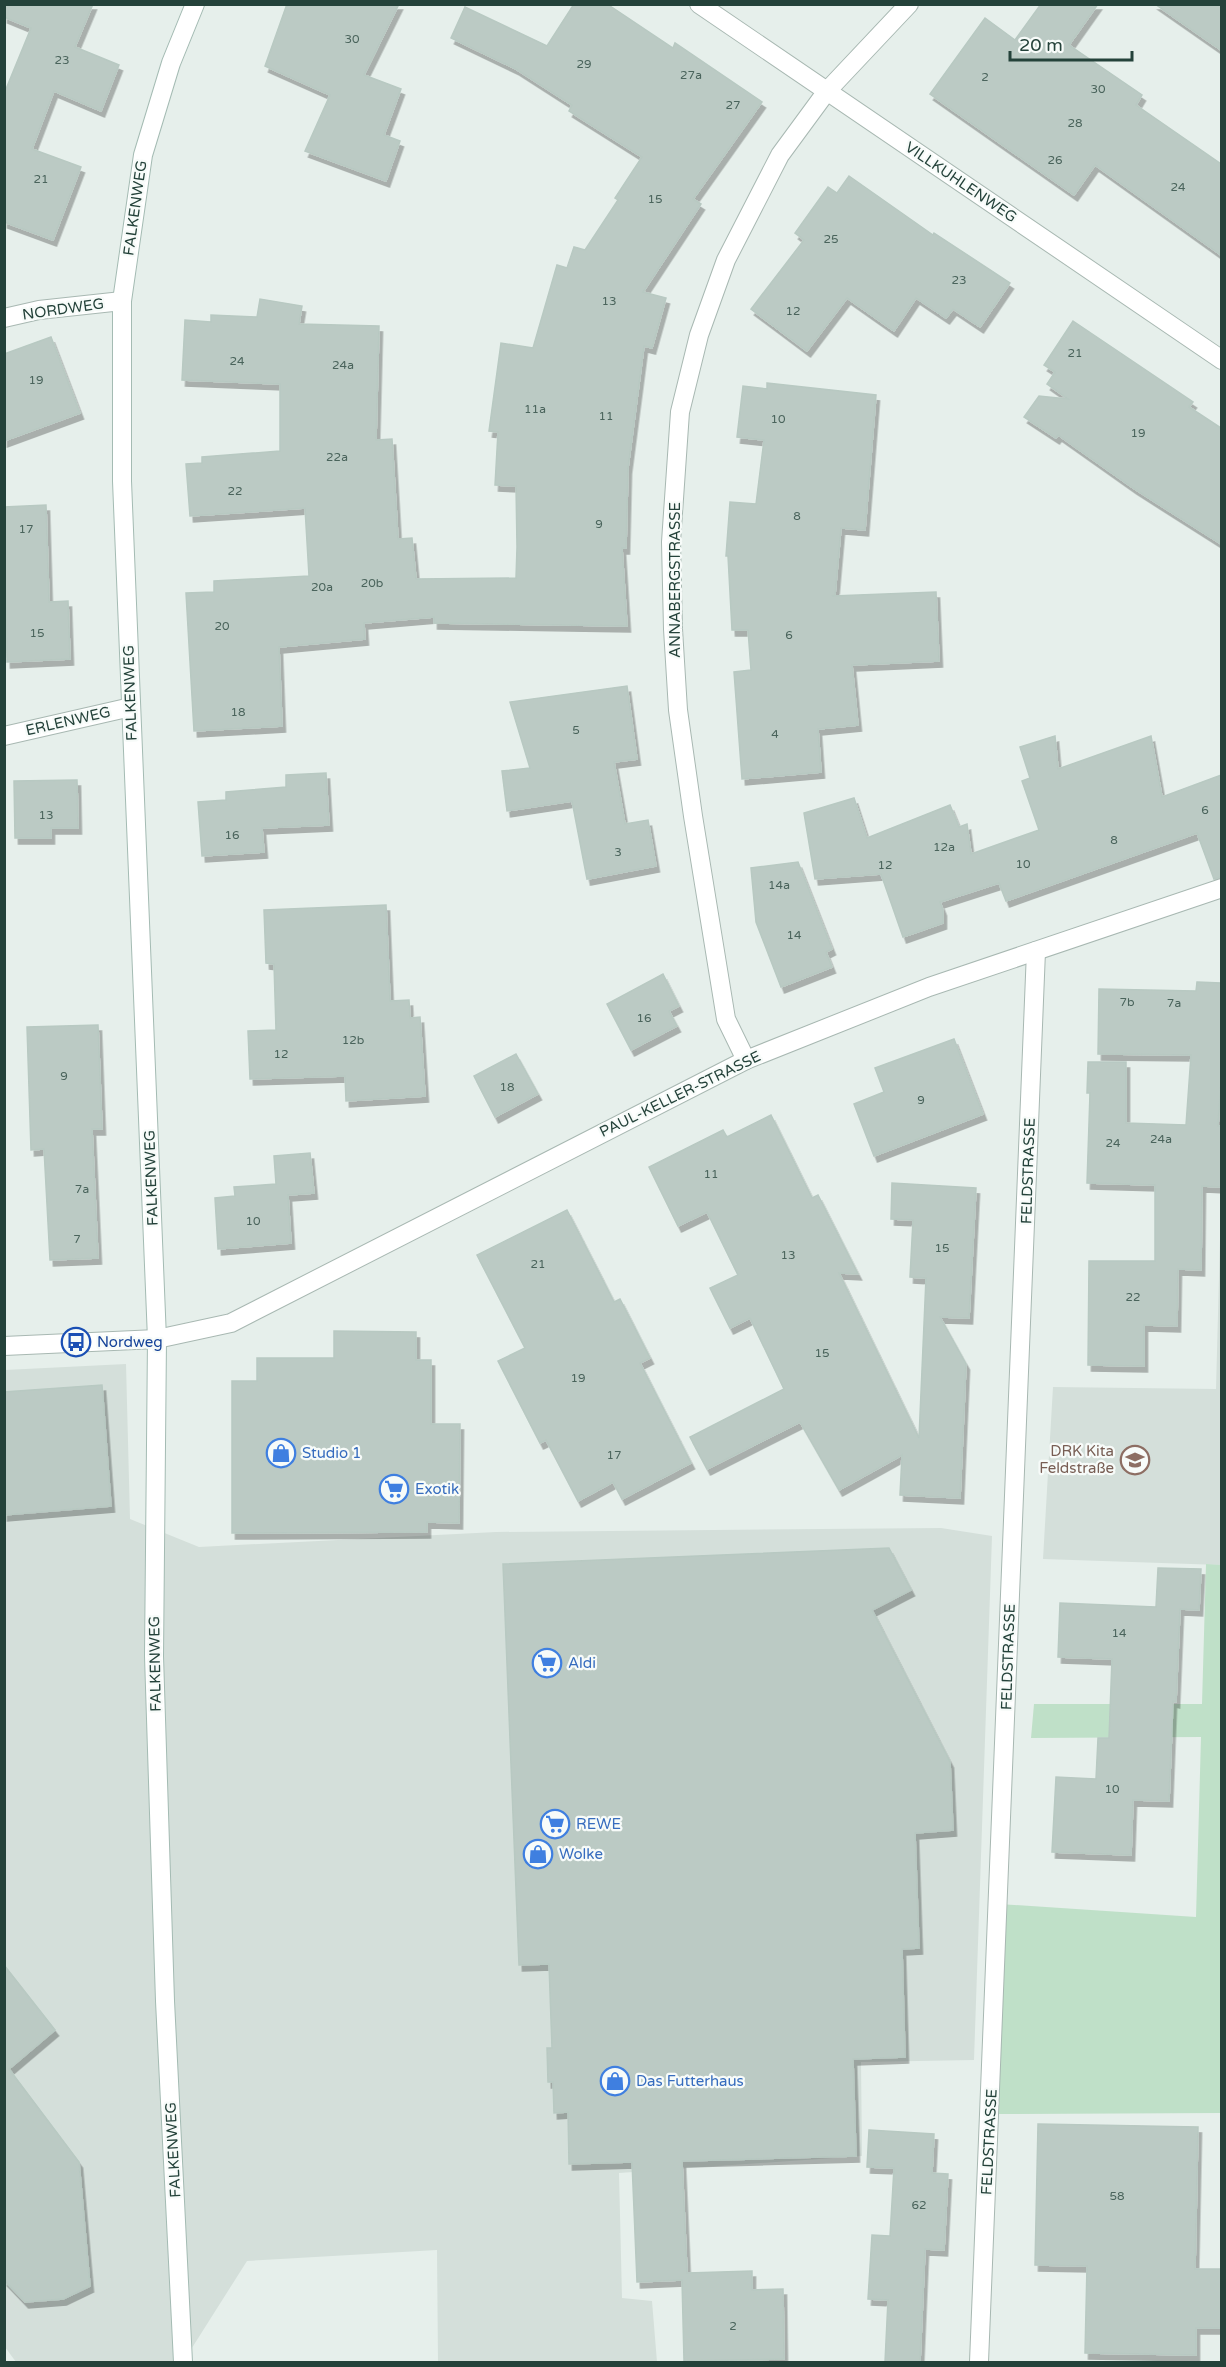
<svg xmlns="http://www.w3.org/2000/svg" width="1226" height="2367" viewBox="0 0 1226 2367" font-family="'Varela Round',sans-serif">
	<defs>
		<filter id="shadow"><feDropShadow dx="3.5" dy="6" stdDeviation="0" flood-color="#0004"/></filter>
	</defs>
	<rect width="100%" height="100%" fill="#e6efeb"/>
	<g fill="#d4dfda">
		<path d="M1220,1239L1221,1565L1043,1559L1053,1387L1216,1389Z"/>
		<path d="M126,1364L130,1519L199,1547L496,1532L941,1528L992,1536L974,2060L861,2062L862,2156L619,2173L622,2298L652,2301L657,2362H438L437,2250L247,2261L183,2362H16L5,2347V1370Z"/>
	</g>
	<path fill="#bfe0c8" d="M1206,1564L1221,1565V2113L990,2114L999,1904L1196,1917L1201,1737L1031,1738L1034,1704H1202Z"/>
	<g fill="#bbcac4" stroke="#b8c9c2" stroke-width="1.5" filter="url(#shadow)">
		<path d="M4,4H93L75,47L119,65L101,111L54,91L32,149L81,167L53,240L4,222V94L31,28L4,17Z"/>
		<path d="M287,4H399L364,75L401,89L384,135L400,141L386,181L305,151L330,95L265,66Z"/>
		<path d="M574,4H607L673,48L675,43L762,102L693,199L701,204L643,292L666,298L652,348L644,346L628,468L626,548H622L627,626L434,623V617L364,623L365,639L279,647L282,726L194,731L186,593L214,592V581L309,576L305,508L190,516L186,464L202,463V457L280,451V384L182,380L185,320L211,322V315L257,317L260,299L302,306L299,324L379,326L376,440L392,439L398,539L412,538L416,579L516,578L517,547L516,486L495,485L498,432L489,431L501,343L533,348L557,265L567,268L574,247L585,250L618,200L615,198L642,157L569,111L572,105L516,69L451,38L465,7L547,46Z"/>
		<path d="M1041,4H1098L1069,45L1142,95L1136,105L1221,164V255L1095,165L1074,195L930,94L985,18L1015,40Z"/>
		<path d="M1155,4H1221V50Z"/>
		<path d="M849,176L933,235L934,233L1010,283L980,327L953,309L946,318L916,298L894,331L847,298L807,351L751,309L804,240L795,233L828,187L837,193Z"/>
		<path d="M1073,321L1193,402L1189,407L1221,428V544L1133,488L1058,435L1056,438L1024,417L1039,396L1068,399L1047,384L1055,372L1044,365Z"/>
		<path d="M51,337L80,413L4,441V354Z"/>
		<path d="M767,383L876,395L865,530L841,528L835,595L832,596L936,592L939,661L852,665L858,725L818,729L821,772L742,779L734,672L751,670L748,630H732L728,556H726L730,502L756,504L764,440L737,437L743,386L767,389Z"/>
		<path d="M46,505L49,602L68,601L70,659L7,662L4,507Z"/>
		<path d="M627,686L637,759L614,762L625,824L648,820L656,866L587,879L572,801L507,811L502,771L530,768L510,702Z"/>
		<path d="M1055,736L1058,769L1151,736L1162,797L1221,775V877L1214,879L1197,833L1006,901L999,883L940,902L943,910V923L903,937L881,874L815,879L804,813L854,798L867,838L950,805L959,827L967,824L971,854L1039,830L1022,781L1030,778L1020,747Z"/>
		<path d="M326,773L329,825L262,828L264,852L202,856L198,802L226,800V792L286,787V775Z"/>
		<path d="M77,780L78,828H51V838H15L14,781Z"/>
		<path d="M798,862L832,949L826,952L832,967L781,987L756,922L751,868Z"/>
		<path d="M386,905L390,1001L409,1000L410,1018L420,1017L425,1096L346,1101L345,1076L250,1079L248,1031L276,1030L274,964L266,963L264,910Z"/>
		<path d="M663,974L679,1006L669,1011L677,1026L631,1050L607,1004Z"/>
		<path d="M1197,982L1221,983V1084L1218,1126H1221V1187L1202,1186L1201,1270L1178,1269L1177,1326L1144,1325V1366L1088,1365L1089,1261H1155V1185L1087,1183L1090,1093H1087L1088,1062H1126V1123L1186,1125L1191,1055L1098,1054L1099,989L1196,991Z"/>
		<path d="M98,1025L102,1129H92L98,1258L50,1260L44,1149L31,1150L27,1027Z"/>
		<path d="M954,1039L983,1114L874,1156L854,1104L884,1092L875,1068Z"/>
		<path d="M516,1054L538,1094L495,1117L474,1076Z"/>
		<path d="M771,1115L812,1198L818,1195L858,1274L839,1273L919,1438L926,1278L910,1277L913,1220L891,1219L892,1183L976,1188L969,1318L940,1317L966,1364L960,1498L900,1495L902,1455L839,1490L800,1422L707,1469L690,1437L784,1389L750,1318L730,1328L710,1288L738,1275L707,1212L678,1226L649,1167L723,1130L727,1137Z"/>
		<path d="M310,1153L314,1193L288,1195L291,1243L218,1249L215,1198L235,1196L234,1187L276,1184L274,1156Z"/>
		<path d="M567,1210L614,1302L620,1299L650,1358L640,1363L691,1463L622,1499L613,1482L578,1501L546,1440L540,1443L498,1361L525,1348L477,1255Z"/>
		<path d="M334,1331L416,1332V1360H431V1424H460L459,1523L427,1522V1532L232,1533V1381H257V1358H334Z"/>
		<path d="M102,1385L111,1506L4,1515V1392Z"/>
		<path d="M889,1548L911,1590L872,1610L950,1762L953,1830L915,1833L919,1948L902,1949L905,2057L853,2059L856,2156L682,2161L687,2273L752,2271V2290L783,2289L784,2359L684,2361L682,2280L637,2282L632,2162L569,2164L568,2112L554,2113L553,2082H548L547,2048H552L549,1964L519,1965L503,1564Z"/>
		<path d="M1158,1568L1201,1569L1199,1610L1180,1609L1176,1702L1173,1701L1169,1801L1133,1800L1131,1855L1052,1852L1056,1777L1096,1779L1098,1738H1109L1112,1659L1058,1657L1060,1603L1156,1607Z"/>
		<path d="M4,1965L55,2030L9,2069L79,2162L90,2286L63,2299L25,2302L4,2280Z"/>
		<path d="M1038,2124L1198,2127L1195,2269H1221V2328H1196V2355L1085,2353L1087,2266L1035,2265Z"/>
		<path d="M869,2130L934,2134L932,2173L948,2174L944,2250L925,2249L920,2362H885L888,2300L868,2299L872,2235L890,2236L894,2168L867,2167Z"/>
	</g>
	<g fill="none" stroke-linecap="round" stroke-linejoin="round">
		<g stroke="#a8b8b2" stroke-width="20">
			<g id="minor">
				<path d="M699,4L1222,360"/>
				<path d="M4,318L39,310L122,301"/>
				<path d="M4,736L131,707"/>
				<path d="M746,1060L726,1019L693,816L678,710L673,629L671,542L680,412L699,335L726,260L780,155L827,91L909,4"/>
				<path d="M4,1346L157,1339L231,1323L746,1060L929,987L1222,888"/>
				<path d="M979,2362L1036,951"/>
			</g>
		</g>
		<g stroke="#a4bbb3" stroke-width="20">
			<path id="secondary" d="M183,2362L165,2001L154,1656L157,1339L122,481V301L143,155L171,63L195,4"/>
		</g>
		<use href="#minor" stroke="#fff" stroke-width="18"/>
		<use href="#secondary" stroke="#fff" stroke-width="18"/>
	</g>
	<defs>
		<g id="bus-ring" transform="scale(1.5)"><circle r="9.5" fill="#f7fbf9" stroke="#1a4fb4" stroke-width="1.5"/><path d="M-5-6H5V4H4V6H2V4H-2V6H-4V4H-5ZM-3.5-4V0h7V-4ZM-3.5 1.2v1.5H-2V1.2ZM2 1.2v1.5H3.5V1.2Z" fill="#1a4fb4"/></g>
		<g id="shop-ring" transform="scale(1.5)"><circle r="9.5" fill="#f7fbf9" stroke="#3f7fe0" stroke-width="1.5"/><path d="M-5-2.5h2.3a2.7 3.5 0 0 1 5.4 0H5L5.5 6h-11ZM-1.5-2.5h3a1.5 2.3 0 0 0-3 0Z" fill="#3f7fe0"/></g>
		<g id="school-ring" transform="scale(1.5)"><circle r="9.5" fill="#f7fbf9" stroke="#8d6e63" stroke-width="1.5"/><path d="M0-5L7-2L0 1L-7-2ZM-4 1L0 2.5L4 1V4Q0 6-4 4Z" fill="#8d6e63"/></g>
		<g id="supermarket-ring" transform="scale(1.5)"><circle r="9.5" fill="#f7fbf9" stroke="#3f7fe0" stroke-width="1.5"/><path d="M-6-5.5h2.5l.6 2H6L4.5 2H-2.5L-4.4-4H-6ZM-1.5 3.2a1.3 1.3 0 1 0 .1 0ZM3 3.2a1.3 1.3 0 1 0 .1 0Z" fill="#3f7fe0"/></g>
	</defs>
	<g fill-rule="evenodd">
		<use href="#bus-ring" x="76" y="1342"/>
		<use href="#shop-ring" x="281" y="1453"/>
		<use href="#school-ring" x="1135" y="1460"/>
		<use href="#supermarket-ring" x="394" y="1489"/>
		<use href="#supermarket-ring" x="547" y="1663"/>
		<use href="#supermarket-ring" x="555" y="1824"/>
		<use href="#shop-ring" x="538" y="1854"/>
		<use href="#shop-ring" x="615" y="2081"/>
	</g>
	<g text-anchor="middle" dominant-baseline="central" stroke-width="4.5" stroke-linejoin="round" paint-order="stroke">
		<g font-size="12" fill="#4a645c">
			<text x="352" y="39">30</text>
			<text x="62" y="60">23</text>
			<text x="584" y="64">29</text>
			<text x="691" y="75">27a</text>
			<text x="985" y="77">2</text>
			<text x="1098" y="89">30</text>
			<text x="733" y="105">27</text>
			<text x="1075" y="123">28</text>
			<text x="1055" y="160">26</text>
			<text x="41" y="179">21</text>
			<text x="1178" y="187">24</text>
			<text x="655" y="199">15</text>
			<text x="831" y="239">25</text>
			<text x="959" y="280">23</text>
			<text x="609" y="301">13</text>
			<text x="793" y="311">12</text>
			<text x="1075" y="353">21</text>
			<text x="237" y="361">24</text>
			<text x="343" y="365">24a</text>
			<text x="36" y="380">19</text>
			<text x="535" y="409">11a</text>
			<text x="606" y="416">11</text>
			<text x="778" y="419">10</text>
			<text x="1138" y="433">19</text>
			<text x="337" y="457">22a</text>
			<text x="235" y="491">22</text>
			<text x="797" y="516">8</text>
			<text x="599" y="524">9</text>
			<text x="26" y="529">17</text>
			<text x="372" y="583">20b</text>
			<text x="322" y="587">20a</text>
			<text x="222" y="626">20</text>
			<text x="37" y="633">15</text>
			<text x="789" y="635">6</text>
			<text x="238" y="712">18</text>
			<text x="576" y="730">5</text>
			<text x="775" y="734">4</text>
			<text x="1205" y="810">6</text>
			<text x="46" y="815">13</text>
			<text x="232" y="835">16</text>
			<text x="1114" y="840">8</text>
			<text x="944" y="847">12a</text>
			<text x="618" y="852">3</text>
			<text x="1023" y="864">10</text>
			<text x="885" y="865">12</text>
			<text x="779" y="885">14a</text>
			<text x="794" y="935">14</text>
			<text x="1127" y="1002">7b</text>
			<text x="1174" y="1003">7a</text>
			<text x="644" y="1018">16</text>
			<text x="353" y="1040">12b</text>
			<text x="281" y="1054">12</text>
			<text x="64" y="1076">9</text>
			<text x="507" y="1087">18</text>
			<text x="921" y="1100">9</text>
			<text x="1161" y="1139">24a</text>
			<text x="1113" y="1143">24</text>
			<text x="711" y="1174">11</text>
			<text x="82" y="1189">7a</text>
			<text x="253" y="1221">10</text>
			<text x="77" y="1239">7</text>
			<text x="942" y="1248">15</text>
			<text x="788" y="1255">13</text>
			<text x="538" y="1264">21</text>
			<text x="1133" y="1297">22</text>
			<text x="822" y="1353">15</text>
			<text x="578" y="1378">19</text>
			<text x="614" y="1455">17</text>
			<text x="1119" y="1633">14</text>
			<text x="1112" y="1789">10</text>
			<text x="1117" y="2196">58</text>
			<text x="919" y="2205">62</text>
			<text x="733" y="2326">2</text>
		</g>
		<g font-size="15" fill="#24423a" stroke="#f7fbf9">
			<text transform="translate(961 182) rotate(34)">VILLKUHLENWEG</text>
			<text transform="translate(135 208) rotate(-82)">FALKENWEG</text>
			<text transform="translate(63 309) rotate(-8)">NORDWEG</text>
			<text transform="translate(675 580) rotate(-90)">ANNABERGSTRASSE</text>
			<text transform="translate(130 693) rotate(-92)">FALKENWEG</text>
			<text transform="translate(68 721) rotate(-13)">ERLENWEG</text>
			<text transform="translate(680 1094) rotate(-26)">PAUL-KELLER-STRASSE</text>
			<text transform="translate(1028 1171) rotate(-88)">FELDSTRASSE</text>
			<text transform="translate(151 1178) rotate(-92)">FALKENWEG</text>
			<text transform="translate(1008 1657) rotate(-88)">FELDSTRASSE</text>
			<text transform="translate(155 1664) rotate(-91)">FALKENWEG</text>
			<text transform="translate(989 2142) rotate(-87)">FELDSTRASSE</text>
			<text transform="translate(173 2150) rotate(-93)">FALKENWEG</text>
		</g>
		<g font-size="15" fill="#164399" stroke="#f7fbf9" text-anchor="start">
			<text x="97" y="1342">Nordweg</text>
		</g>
		<g font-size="15" fill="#785e54" stroke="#f7fbf9" text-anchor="end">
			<text x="1114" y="1451">DRK Kita<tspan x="1114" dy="17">Feldstraße</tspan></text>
		</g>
		<g font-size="15" fill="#366cbe" stroke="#f7fbf9" text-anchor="start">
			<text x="302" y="1453">Studio 1</text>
			<text x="415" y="1489">Exotik</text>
			<text x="568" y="1663">Aldi</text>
			<text x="576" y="1824">REWE</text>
			<text x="559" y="1854">Wolke</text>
			<text x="636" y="2081">Das Futterhaus</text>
		</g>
	</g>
	<rect width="1226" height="2367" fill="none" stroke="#24423a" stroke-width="12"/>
	<path d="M1010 51v9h122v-9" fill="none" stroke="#24423a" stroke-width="3"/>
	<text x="1019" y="51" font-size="18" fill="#24423a" stroke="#f7fbf9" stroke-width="4.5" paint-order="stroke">20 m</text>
</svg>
